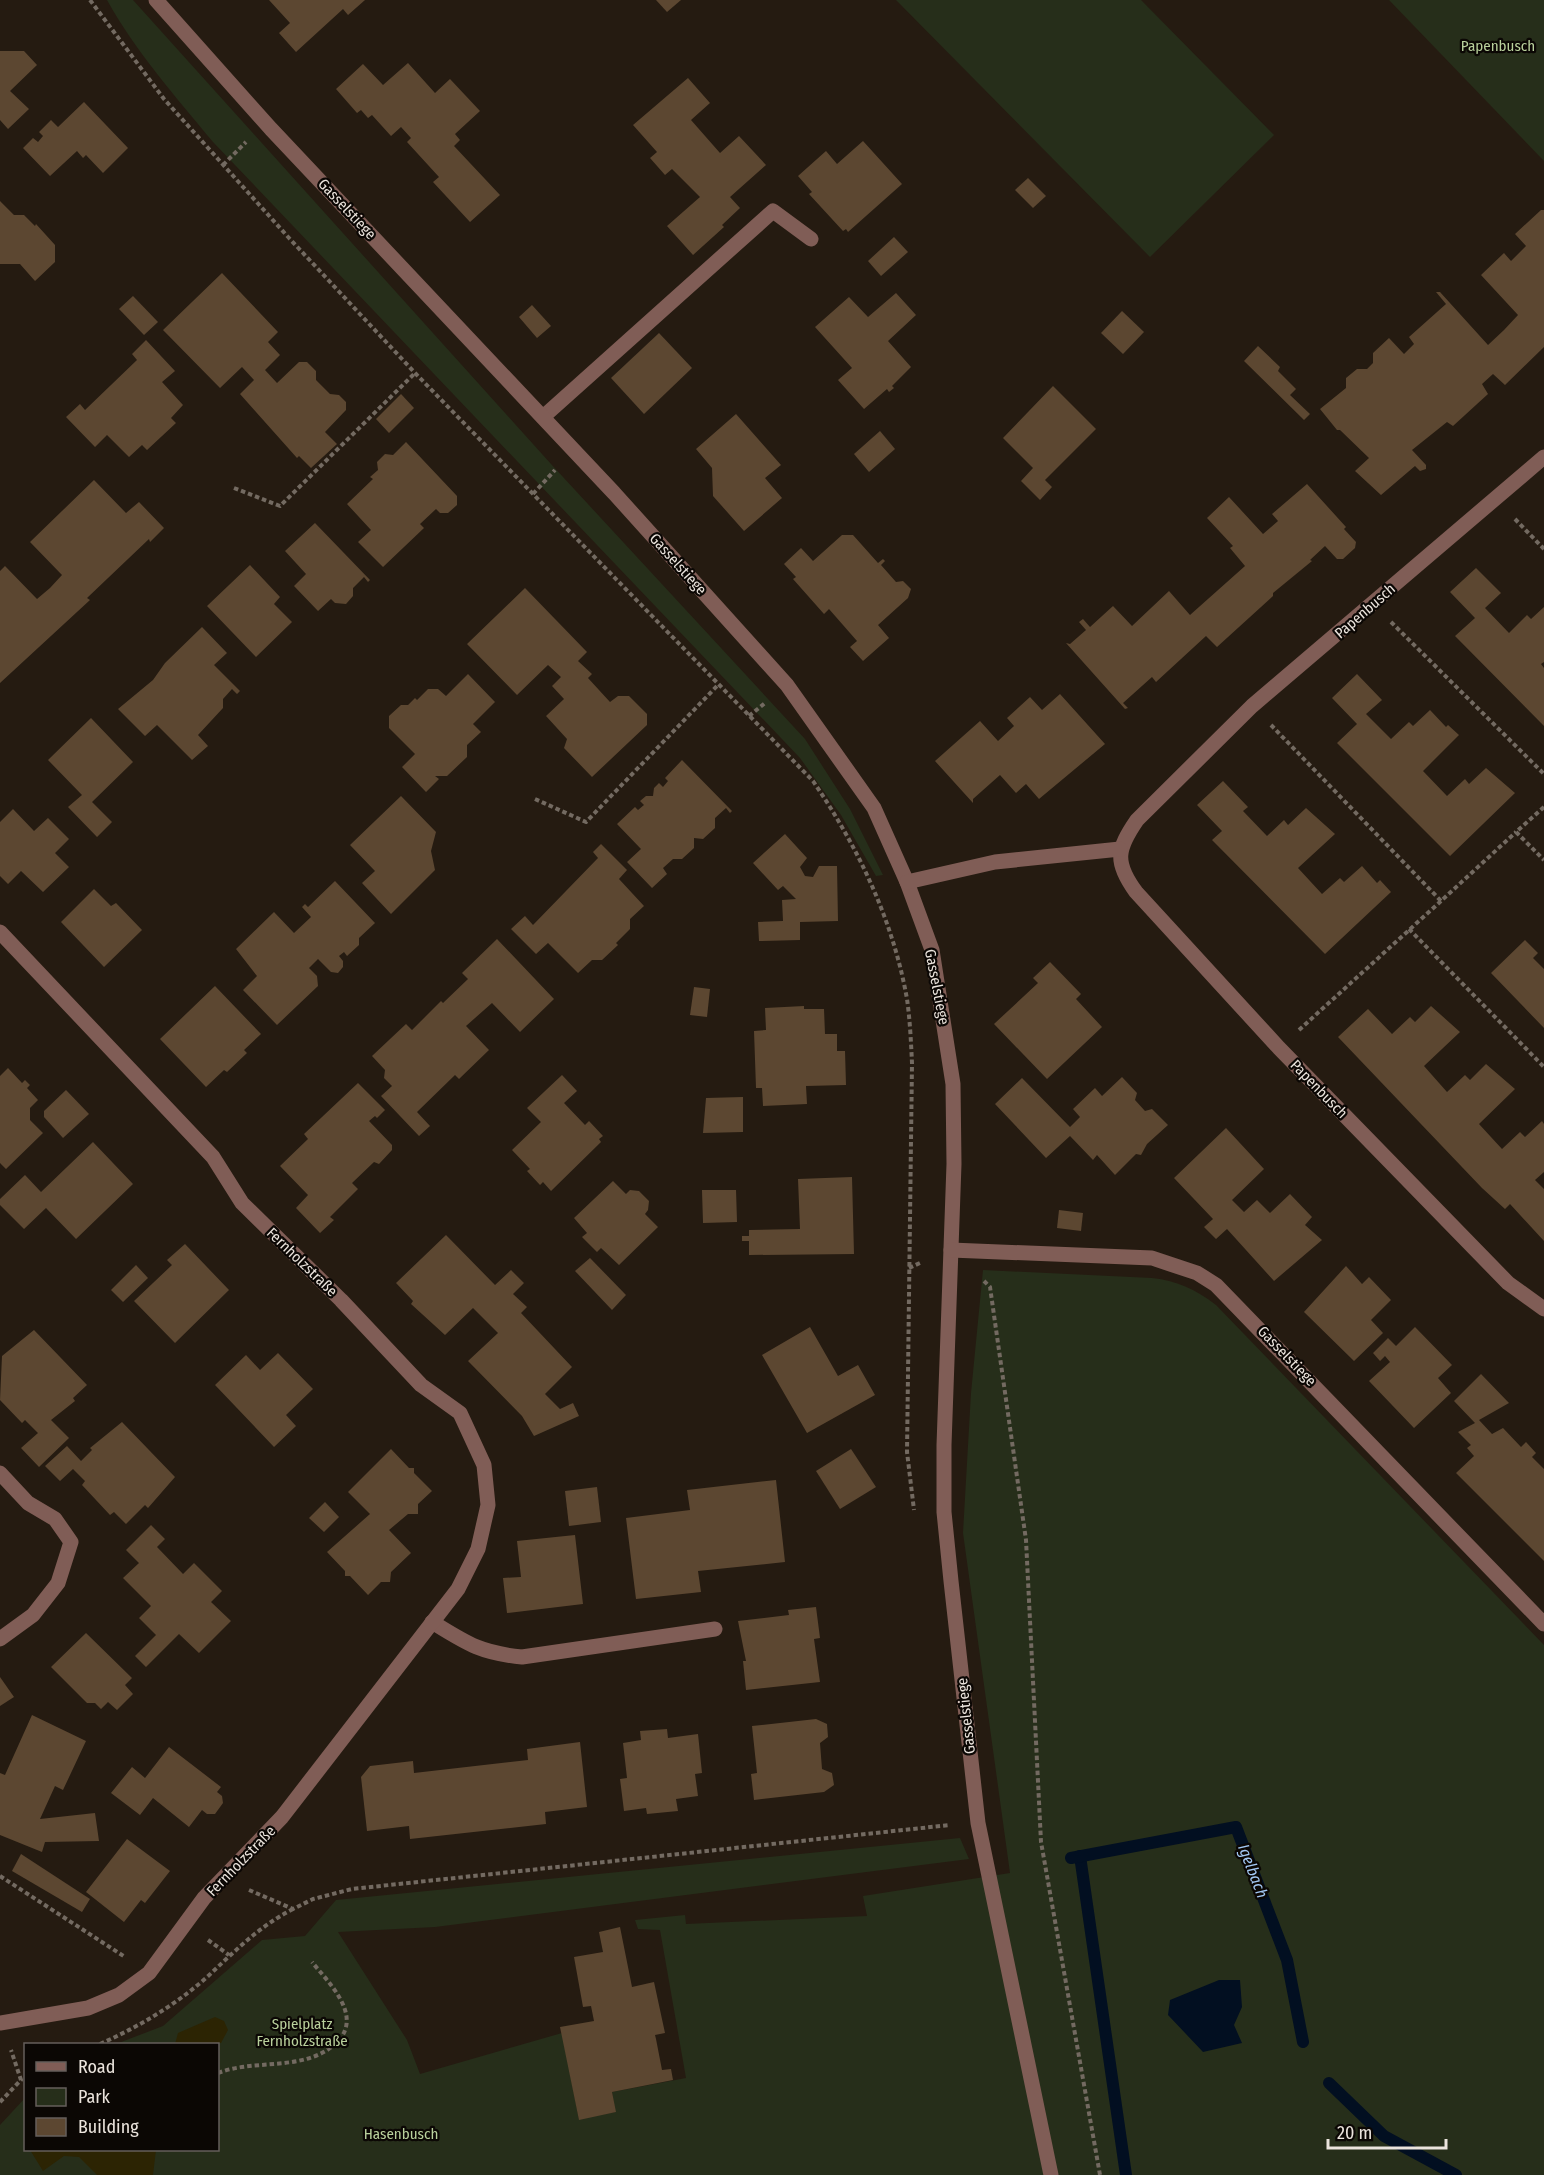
<svg xmlns="http://www.w3.org/2000/svg" width="1544" height="2175" viewBox="0 0 1544 2175" font-family="'Fira Sans Condensed',sans-serif">
	<rect width="100%" height="100%" fill="#251b11"/>
	<g fill="#262e1a">
		<path d="M107,0H133L551,464L805,739L850,809L883,875L876,876L841,815L800,758L213,142C175,96 136,52 107,0Z"/>
		<path d="M896,0H1141L1274,135L1150,257Z"/>
		<path d="M1389,0H1544V161Z"/>
		<path d="M983,1270L1152,1278C1178,1281 1195,1289 1216,1305L1544,1645V2175H0V2125L25,2098L26,2150H218V2044H116L163,2026L262,1940L305,1936L336,1900L960,1838L969,1859L435,1927L338,1932L407,2040L420,2074L562,2033L579,2119L615,2112L612,2092L686,2078L660,1930L638,1929L635,1920L685,1915L686,1924L867,1916L863,1896L1010,1873L963,1533L971,1393Z"/>
	</g>
	<g fill="#2c2403">
		<path d="M215,2017L224,2021L228,2030L221,2043L175,2044L178,2033Z"/>
		<path d="M30,2150H156L153,2175H97L79,2157L64,2156L43,2171Z"/>
	</g>
	<path fill="#020f21" d="M1219,1980H1240L1242,2007L1234,2025L1242,2043L1203,2052L1168,2015L1170,2000Z"/>
	<g fill="none" stroke-linecap="round" stroke-linejoin="round">
		<g stroke="#020f21" stroke-width="12">
			<path d="M1080,1856L1126,2175"/>
			<path d="M1071,1858L1236,1827L1287,1960L1303,2042"/>
			<path d="M1329,2083L1384,2136L1456,2175"/>
		</g>
	</g>
	<g fill="#5c4731">
		<path d="M269,0H365L348,15L343,9L296,52L279,33L290,23Z"/>
		<path d="M656,0H681L667,12Z"/>
		<path d="M0,51H24L37,65L10,91L29,109L8,129L0,120Z"/>
		<path d="M408,63L435,93L450,79L480,111L455,134L460,140L454,146L500,195L470,222L433,182L439,177L407,142L411,138L401,127L391,136L372,115L368,118L361,110L357,113L336,89L363,64L383,85Z"/>
		<path d="M688,78L710,103L691,120L720,153L739,136L766,165L730,197L740,208L722,225L724,227L693,255L667,226L700,197L672,169L665,175L650,158L657,152L633,125Z"/>
		<path d="M84,102L128,148L103,173L86,155L83,158L77,151L50,176L23,148L33,138L38,142L43,136L39,132L51,120L58,127Z"/>
		<path d="M863,141L902,184L848,232L846,229L843,231L809,194L812,192L798,176L826,151L837,164Z"/>
		<path d="M1028,178L1046,196L1033,208L1015,190Z"/>
		<path d="M0,201L14,215H24L35,226L36,224L55,245V262L35,281L20,264H0Z"/>
		<path d="M1541,210H1544V347L1505,385L1493,374L1482,384L1488,394L1453,426L1447,422L1412,450L1426,465V469L1420,471L1415,466L1381,495L1355,471L1369,458L1340,430H1337L1320,409L1346,388V378L1357,369H1367L1373,363V353L1389,338L1404,354L1414,344L1409,337L1446,304L1436,292H1440L1488,345L1504,330L1518,315L1481,275L1504,253L1511,261L1526,246L1515,234Z"/>
		<path d="M894,237L908,252L881,276L868,261Z"/>
		<path d="M222,273L278,332L268,342L280,355L265,370L277,383L299,362H307L316,371V380L330,394L339,395L346,402V410L325,432L337,444L311,468L299,456L297,458L240,394L254,380L242,367L220,388L163,330Z"/>
		<path d="M896,293L916,315L888,341L911,367L892,386L894,388L889,392L887,389L864,409L838,380L852,368L815,327L849,297L868,317Z"/>
		<path d="M133,296L158,322L144,335L119,309Z"/>
		<path d="M532,305L551,326L537,338L519,317Z"/>
		<path d="M1122,311L1144,332L1123,354L1101,333Z"/>
		<path d="M659,333L692,368L644,414L611,378Z"/>
		<path d="M146,340L175,371L162,382L183,405L171,418L176,423L147,450L142,445L129,457L107,435L95,447L66,417L80,404L85,410L137,360L132,354Z"/>
		<path d="M1258,346L1280,367L1278,371L1296,389L1290,395L1310,414L1304,420L1244,361Z"/>
		<path d="M1053,386L1096,429L1045,480L1052,487L1040,500L1021,481L1033,468L1003,438Z"/>
		<path d="M401,394L414,408L389,433L376,419Z"/>
		<path d="M736,414L781,465L765,478L782,498L744,531L713,496L712,468L696,449Z"/>
		<path d="M880,431L895,449L869,472L854,454Z"/>
		<path d="M406,442L457,496V505L448,513H440L436,509L420,524L424,528L383,567L358,542L371,530L347,504L373,479L370,477L378,470L377,462L385,454L393,455Z"/>
		<path d="M94,480L126,513L139,502L164,528L150,542L149,539L87,598L90,600L0,683V571L5,566L37,599L50,588L62,575L30,542Z"/>
		<path d="M1307,484L1346,527L1344,529L1356,542L1355,548L1343,559H1337L1325,546L1310,560L1312,561L1273,593V596L1217,647L1206,636L1156,682L1152,677L1123,703L1128,708L1125,709L1066,643L1070,644L1086,630L1079,622L1083,619L1090,627L1113,606L1132,626L1169,591L1190,615L1245,566L1230,548L1233,546L1207,518L1229,497L1263,534L1278,521L1272,514Z"/>
		<path d="M315,523L370,580L368,582L364,577L353,588V596L346,604L335,603L331,599L318,611L294,586L306,574L285,551Z"/>
		<path d="M842,535H853L878,563L883,559L885,561L881,565L896,582L903,581L911,589L908,598L878,625L889,638L863,661L850,647L857,641L829,609L824,614L793,579L796,577L784,564L801,548L813,561Z"/>
		<path d="M250,565L280,597L274,604L292,622L256,657L207,606Z"/>
		<path d="M1476,568L1501,593L1485,608L1509,633L1527,615L1531,619L1544,607V662L1541,664L1544,668V726L1455,636L1475,618L1450,592Z"/>
		<path d="M525,588L587,652L578,661L592,674L588,678L610,702L618,696H629L647,714V725L592,777L564,748L567,739L546,716L564,699L552,686L561,677L548,665L517,695L467,644Z"/>
		<path d="M202,627L227,653L214,665L240,691L237,694L232,689L223,699V708L198,735L208,746L192,760L157,725L145,736L118,709L153,680L165,663Z"/>
		<path d="M468,674L495,702L473,724L481,732L467,745V757L447,776H435L439,779L426,792L402,767L415,754L389,728V716L401,705H408L415,698L417,700L428,689H438L446,696Z"/>
		<path d="M1357,674L1382,700L1366,714L1391,739L1409,722L1413,726L1430,710L1446,727L1448,725L1459,735L1423,771L1447,796L1465,779L1469,784L1486,768L1515,793L1450,856L1337,743L1357,724L1332,698Z"/>
		<path d="M1060,694L1105,744L1039,799L1026,784L1016,793L1000,775L973,799V803L935,761L980,721L998,741L1014,726L1007,718L1030,697L1042,710Z"/>
		<path d="M91,718L133,762L92,802L112,822L97,837L68,807L82,795L48,760Z"/>
		<path d="M682,760L732,811L730,813L726,808L715,818V828L703,839L694,838V848L682,859H673L663,868L667,874L652,888L627,862L641,849L617,824L635,807L638,810L644,805L640,801L646,796H653L654,788L659,783L663,787L668,781L665,778Z"/>
		<path d="M1223,781L1248,807L1243,811L1267,836L1284,820L1288,825L1306,808L1335,834L1298,868L1322,894L1340,878L1344,882L1362,866L1377,883L1380,880L1391,892L1325,954L1212,840L1222,831L1197,805Z"/>
		<path d="M401,796L436,832L431,851L435,870L391,914L362,883L375,871L350,845Z"/>
		<path d="M13,809L34,831L48,818L69,839L55,853L69,867L43,892L21,871L8,884L0,876V822Z"/>
		<path d="M785,834L807,858L800,867L805,876L813,877L819,866H837L838,921L800,922V940L759,941L758,922L783,921L782,900L796,899L783,886L778,890L753,863Z"/>
		<path d="M601,844L627,870L619,879L644,906L630,919V929L616,943L618,945L602,960H592L578,973L548,943L536,954L511,929L525,916L533,925L598,858L593,852Z"/>
		<path d="M335,881L375,923L359,938V945L347,956L344,952L339,956L343,961V967L338,973L331,972L318,959L309,968L317,976L318,986L277,1025L243,990L257,976L236,949L274,912L294,933L311,917L302,907L305,904L308,907Z"/>
		<path d="M94,889L111,906L116,903L142,930L104,967L61,922Z"/>
		<path d="M497,939L554,999L520,1032L492,1003L466,1026L489,1050L459,1079L455,1075L417,1112L430,1126L419,1136L381,1096L392,1086L384,1078L385,1070L372,1056L406,1024L412,1030L441,1001L443,1003L468,979L462,973Z"/>
		<path d="M1525,940L1538,953L1533,958L1544,969V1028L1491,973Z"/>
		<path d="M1050,962L1081,994L1076,999L1102,1027L1047,1079L994,1024L1038,983L1033,978Z"/>
		<path d="M215,986L261,1034L244,1050L247,1053L227,1072L224,1070L206,1087L160,1039Z"/>
		<path d="M694,987L710,989L707,1017L690,1015Z"/>
		<path d="M804,1006V1009H824L825,1034H837V1051H845L846,1085L806,1086L807,1104L763,1106L762,1088H756L754,1031L766,1030L765,1008Z"/>
		<path d="M1431,1006L1460,1032L1424,1066L1447,1092L1465,1075L1470,1080L1486,1064L1515,1089L1479,1124L1502,1149L1520,1132L1525,1137L1542,1121L1544,1124V1172L1535,1180L1544,1189V1241L1510,1204L1505,1209L1482,1188L1338,1037L1368,1009L1392,1034L1410,1017L1415,1022Z"/>
		<path d="M8,1068L22,1083L25,1080L30,1085L27,1088L38,1100L30,1108V1120L43,1133L6,1169L0,1163V1076Z"/>
		<path d="M562,1075L577,1091L564,1103L585,1125L589,1121L603,1136L599,1139L601,1142L551,1191L543,1182L540,1185L527,1171L530,1169L512,1150L541,1122L527,1108Z"/>
		<path d="M1122,1077L1137,1093L1135,1100L1145,1111L1152,1109L1168,1125L1147,1144L1141,1155L1136,1154L1115,1175L1097,1155L1093,1160L1070,1136L1046,1158L995,1104L1022,1078L1070,1127L1080,1117L1073,1109L1095,1088L1102,1096Z"/>
		<path d="M358,1083L385,1110L377,1118L375,1116L369,1121L392,1145V1150L379,1164L374,1162L352,1183L358,1189L330,1217L334,1220L320,1233L296,1208L308,1195L280,1166L308,1139L304,1134Z"/>
		<path d="M66,1090L89,1114L63,1138L44,1117V1111Z"/>
		<path d="M743,1097V1132L703,1133L706,1098Z"/>
		<path d="M1226,1128L1264,1169L1232,1200L1244,1212L1257,1200L1270,1213L1290,1194L1312,1217L1305,1225L1322,1240L1274,1281L1227,1229L1216,1239L1204,1227L1213,1219L1174,1178Z"/>
		<path d="M93,1142L133,1184L76,1239L46,1208L24,1229L0,1205V1199L25,1175L41,1192Z"/>
		<path d="M852,1177L854,1254L749,1255V1241H742V1236H749V1230L800,1229L798,1179Z"/>
		<path d="M613,1181L626,1194L630,1190L639,1191L649,1201L648,1210L645,1214L658,1227L619,1265L601,1248L597,1252L582,1237L587,1233L574,1218Z"/>
		<path d="M702,1190H736L737,1222L703,1223Z"/>
		<path d="M1059,1210L1083,1213L1081,1231L1057,1228Z"/>
		<path d="M446,1235L495,1285L511,1270L524,1283L513,1294L527,1307L521,1313L572,1367L545,1394L560,1409L573,1403L579,1416L534,1436L522,1416L468,1361L498,1333L473,1308L445,1335L411,1304L413,1301L396,1283Z"/>
		<path d="M185,1244L229,1290L175,1343L134,1301L172,1265L167,1260Z"/>
		<path d="M590,1258L626,1295L612,1310L575,1271Z"/>
		<path d="M136,1265L148,1278L123,1302L111,1290Z"/>
		<path d="M1346,1266L1362,1284L1369,1277L1391,1300L1371,1320L1383,1333L1354,1361L1304,1312Z"/>
		<path d="M810,1327L838,1376L858,1365L875,1395L807,1433L762,1355Z"/>
		<path d="M1415,1327L1452,1365L1438,1378L1451,1393L1414,1428L1369,1381L1390,1362L1385,1356L1380,1361L1373,1353L1388,1338L1396,1346Z"/>
		<path d="M34,1330L87,1385L73,1398L75,1401L51,1420L69,1438L39,1467L21,1448L38,1433L25,1420L22,1423L0,1400L2,1356Z"/>
		<path d="M278,1353L313,1389L286,1415L296,1426L274,1447L215,1385L246,1355L260,1370Z"/>
		<path d="M1481,1374L1509,1403L1479,1420L1492,1434L1503,1428L1521,1447L1526,1442L1536,1453L1532,1457L1544,1469V1561L1456,1473L1474,1456L1467,1448L1471,1445L1458,1432L1475,1423L1454,1401Z"/>
		<path d="M122,1422L175,1477L148,1508L145,1505L126,1524L114,1512L110,1515L82,1485L85,1481L73,1469L60,1481L45,1466L67,1446L81,1461L92,1450L90,1448Z"/>
		<path d="M391,1449L409,1468H414V1473L432,1491L418,1504V1514H408L389,1530L411,1553L391,1572L390,1582H381L368,1595L350,1576H345V1571L327,1552L370,1514L348,1492Z"/>
		<path d="M851,1449L876,1487L840,1509L816,1471Z"/>
		<path d="M776,1480L785,1562L698,1571L701,1592L636,1599L626,1518L690,1510L687,1490Z"/>
		<path d="M597,1487L601,1522L569,1526L565,1491Z"/>
		<path d="M325,1502L339,1517L324,1532L309,1518Z"/>
		<path d="M151,1525L165,1539L157,1547L183,1574L194,1563L222,1591L211,1602L231,1621L199,1653L179,1634L146,1667L135,1656L156,1635L139,1618L151,1606L123,1578L139,1563L126,1550Z"/>
		<path d="M575,1535L583,1604L507,1613L503,1578L521,1577L517,1541Z"/>
		<path d="M816,1607L820,1638L814,1639L820,1682L746,1690L743,1661H746L738,1621L789,1615L788,1610Z"/>
		<path d="M86,1633L132,1678L125,1685L133,1694L117,1710L108,1702L101,1709L95,1703H87L51,1667Z"/>
		<path d="M0,1677L14,1697L0,1706Z"/>
		<path d="M32,1715L86,1741L63,1790L55,1786L40,1819L95,1813L99,1841L45,1842L42,1852L0,1835V1773L5,1775Z"/>
		<path d="M816,1719L827,1724L828,1737L820,1743L822,1769L832,1773L834,1785L824,1792L754,1800L751,1774L757,1773L752,1726Z"/>
		<path d="M667,1729L668,1738L698,1734L702,1773L695,1774L698,1796L676,1799L678,1811L647,1814L646,1808L624,1811L620,1779L627,1778L623,1743L641,1740L640,1731Z"/>
		<path d="M580,1742L587,1807L545,1812L546,1824L410,1839L409,1826L367,1831L361,1777L370,1766L413,1761L414,1773L528,1760L527,1749Z"/>
		<path d="M169,1747L221,1787L217,1792L222,1796L223,1803L215,1814H207L202,1810L189,1827L153,1798L140,1815L111,1793L132,1767L145,1778Z"/>
		<path d="M127,1839L170,1871L145,1903L141,1900L124,1922L86,1892Z"/>
		<path d="M21,1854L90,1899L82,1912L12,1871Z"/>
		<path d="M620,1927L632,1987L654,1982L665,2033L655,2035L656,2039L662,2070L671,2069L673,2080L612,2092L616,2112L579,2120L560,2027L594,2021L591,2006L583,2007L574,1957L603,1952L599,1932Z"/>
	</g>
	<g fill="none" stroke-linecap="round" stroke-linejoin="round">
		<g stroke="#736a61" stroke-width="4" stroke-dasharray="4.5 3" stroke-linecap="butt">
			<path d="M90,0L164,99L289,238L415,373L813,781C858,847 893,920 907,999C910,1020 911,1042 912,1063L907,1452L914,1510"/>
			<path d="M223,165L246,142"/>
			<path d="M234,488L280,506L415,373"/>
			<path d="M533,494L555,470"/>
			<path d="M1515,519L1544,549"/>
			<path d="M1391,622L1544,774"/>
			<path d="M749,716L765,703"/>
			<path d="M1271,725L1441,901L1516,832"/>
			<path d="M535,799L586,822L718,685"/>
			<path d="M1544,807L1516,832L1544,860"/>
			<path d="M1409,929L1544,1067"/>
			<path d="M1299,1030L1441,901"/>
			<path d="M909,1268L922,1262"/>
			<path d="M984,1281L990,1287L1026,1540L1041,1842L1100,2175"/>
			<path d="M0,1876L125,1957"/>
			<path d="M249,1890L293,1909L313,1899L352,1889L950,1825"/>
			<path d="M208,1940L229,1955"/>
			<path d="M100,2044C138,2027 174,2006 206,1978C234,1952 258,1927 293,1909"/>
			<path d="M218,2073C256,2058 309,2073 339,2040C362,2014 328,1982 312,1962"/>
			<path d="M0,2102L21,2080L11,2050"/>
		</g>
		<g stroke="#805d56" stroke-width="15">
			<path d="M543,417L773,211L811,239"/>
			<path d="M432,1622C466,1643 480,1653 522,1657L715,1629"/>
		</g>
		<g stroke="#805d56" stroke-width="15">
			<path d="M156,0L271,129L614,493L787,685L874,808L907,882L932,950L953,1084L954,1164L944,1445V1512L951,1581L978,1823L1051,2175"/>
			<path d="M1544,457L1252,706L1137,820C1117,849 1114,862 1136,892L1279,1048L1508,1283L1544,1309"/>
			<path d="M907,882L995,862L1120,849"/>
			<path d="M0,932L213,1157L242,1203L341,1300L421,1385L460,1413L484,1465L488,1505L478,1549L458,1589L282,1817L204,1898L149,1973L119,1995L88,2008L0,2023"/>
			<path d="M951,1250L1152,1258L1197,1273L1216,1285L1544,1624"/>
			<path d="M0,1473L28,1503L55,1519L71,1542L58,1583L33,1615L0,1639"/>
		</g>
	</g>
	<g text-anchor="middle" dominant-baseline="central" stroke-width="4.5" stroke-linejoin="round" paint-order="stroke">
		<g font-size="15" fill="#b9d09c" stroke="#0b0704">
			<text x="1498" y="46">Papenbusch</text>
			<text x="302" y="2024">Spielplatz<tspan x="302" dy="17">Fernholzstraße</tspan></text>
			<text x="401" y="2134">Hasenbusch</text>
		</g>
		<g font-size="15" fill="#ebe4dd" stroke="#0b0704">
			<text transform="translate(347 209) rotate(47)">Gasselstiege</text>
			<text transform="translate(678 564) rotate(48)">Gasselstiege</text>
			<text transform="translate(1365 611) rotate(-41)">Papenbusch</text>
			<text transform="translate(937 987) rotate(79)">Gasselstiege</text>
			<text transform="translate(1319 1089) rotate(46)">Papenbusch</text>
			<text transform="translate(302 1262) rotate(44)">Fernholzstraße</text>
			<text transform="translate(1287 1356) rotate(46)">Gasselstiege</text>
			<text transform="translate(966 1716) rotate(-96)">Gasselstiege</text>
			<text transform="translate(241 1861) rotate(-46)">Fernholzstraße</text>
		</g>
		<g font-size="16" font-style="italic" fill="#a2c7f3" stroke="#0b0704">
			<text transform="translate(1253 1871) rotate(69)">Igelbach</text>
		</g>
	</g>
	<rect x="24" y="2043" width="195" height="108" fill="#0b0704" stroke="#655f5b" stroke-width="1.5"/>
	<rect x="36" y="2062" width="30" height="9" fill="#805d56" stroke="#655f5b" stroke-width="1.5"/>
	<text x="78" y="2073" font-size="18" fill="#ebe4dd">Road</text>
	<rect x="36" y="2088" width="30" height="18" fill="#262e1a" stroke="#655f5b" stroke-width="1.5"/>
	<text x="78" y="2103" font-size="18" fill="#ebe4dd">Park</text>
	<rect x="36" y="2118" width="30" height="18" fill="#5c4731" stroke="#655f5b" stroke-width="1.5"/>
	<text x="78" y="2133" font-size="18" fill="#ebe4dd">Building</text>
	<path d="M1328 2139v9h118v-9" fill="none" stroke="#ebe4dd" stroke-width="3"/>
	<text x="1337" y="2139" font-size="18" fill="#ebe4dd" stroke="#0b0704" stroke-width="4.5" paint-order="stroke">20 m</text>
</svg>
